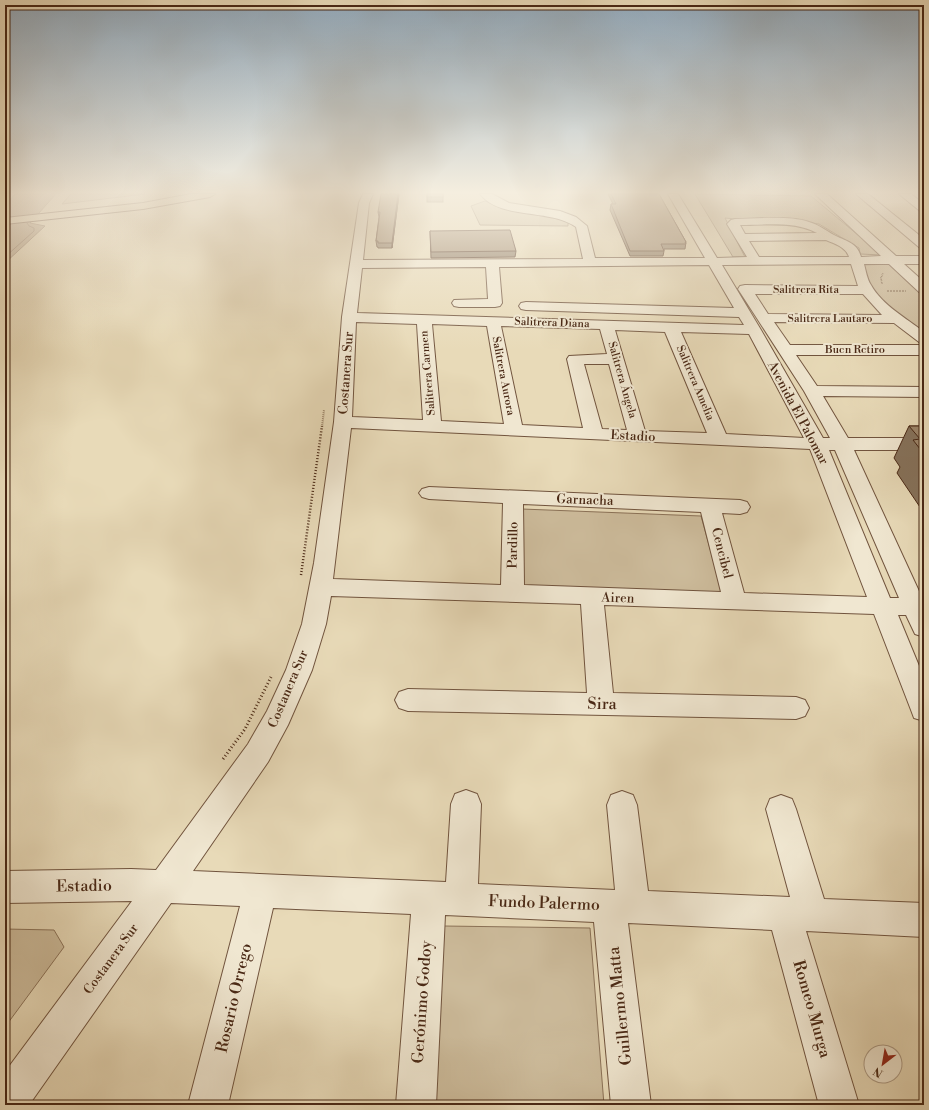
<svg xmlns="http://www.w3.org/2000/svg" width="929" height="1110" viewBox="0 0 929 1110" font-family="'Libre Bodoni',serif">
	<rect width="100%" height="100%" fill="#e8dab8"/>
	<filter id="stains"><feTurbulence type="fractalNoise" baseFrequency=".005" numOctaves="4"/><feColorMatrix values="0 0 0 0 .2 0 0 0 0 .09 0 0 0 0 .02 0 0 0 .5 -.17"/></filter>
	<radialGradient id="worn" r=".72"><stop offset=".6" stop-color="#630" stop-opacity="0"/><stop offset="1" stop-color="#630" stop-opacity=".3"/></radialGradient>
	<g fill="#cdbc9c" stroke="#8b7258">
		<path d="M71,194H145L62,204Z"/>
		<path d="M695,194L811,196L882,255L860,254L859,248L819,224L792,220H746L725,218L745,257H733Z"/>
		<path d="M485,201C511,212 542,210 568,222V226L480,225L471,206Z"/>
		<path d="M896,264L924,290V336L876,296L858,265Z"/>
		<path d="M522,509L701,516L723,596L523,587Z"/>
		<path d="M444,926L590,928L604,1105H435Z"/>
		<path d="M5,929L54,930L64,947L5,1027Z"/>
	</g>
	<path fill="#b29d81" stroke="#886e56" d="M15,194H56L30,223L45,226L5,263V206Z"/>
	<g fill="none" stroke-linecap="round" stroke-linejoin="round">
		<path stroke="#7e624b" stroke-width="1" d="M5,257L34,231V228L29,226L27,223"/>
		<g stroke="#71543e" stroke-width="2">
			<g id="minor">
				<path d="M363,194H373L369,203L363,260L583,259L576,227C549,208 500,220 480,194H492L509,203L560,211L576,217L587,226L595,258H705L668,194H678L717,258L747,257L727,224L731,220L735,219C757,219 788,215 809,222C819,225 825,230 834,235C845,241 857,242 861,257L881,256L815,194H827L896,256H924V264H904L924,282V293L919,292L889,264H864C866,271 867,279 871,285C882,305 906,318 924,332V344L919,342L894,323L774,322L790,345H924V355H796L817,386L924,387V397L823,396L848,438H924V450H854L924,602V637L915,634L906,615H898L924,678V721L914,718L911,710L874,614L604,605L613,693L796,697L805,700L809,708L805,716L796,719L408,711L399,708L395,700L399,692L408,689L587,693L581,604L331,596L326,624L312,670L288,725L268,762L193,871L446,882L451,804L455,794L466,790L477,794L481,804L478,884L615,890L607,805L611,795L622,791L633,795L637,805L648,891L790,897L766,809L770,799L781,795L792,799L796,809L824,899L924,903V937L806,931L859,1105H819L772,930L628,923L651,1105H611L594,922L445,915L436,1105H396L411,914L273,908L228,1105H188L240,906L171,903L29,1105H5V1072L132,901L5,903V871L131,869L156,870L248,744L267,711L286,670L302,624L314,563L334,422L342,317L359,203ZM740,225C764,225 795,221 817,233L745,234ZM826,240C835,244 846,247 849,257H759L749,241ZM851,264L858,286L745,285L740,286L738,289L804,391L830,438H823L761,330L722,265ZM709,265L734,308L526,302L521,303L519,306L521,309L526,310L739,317L744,325L357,313L362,268L486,267L488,299L454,300L452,303L454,306L459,307H495L500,306L502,303L499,267ZM755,294H863L882,315L768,314ZM356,322L417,324L423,420L352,417ZM432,324L487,326L504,424L441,421ZM501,326L600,329L607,354L569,356L567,359L583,428L522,425ZM615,330L665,332L707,433L645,431ZM681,332L749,334L804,438L726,434ZM584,364H609L627,430L602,429ZM351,428L810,449L867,597L744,593L722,513L740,514L747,512L750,507L747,502L740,500L429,487L422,489L419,493L422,497L429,499L503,503L501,585L333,579ZM829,450H835L899,598H890ZM523,504L701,512L721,592L524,585Z"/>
				<path d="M856,194H868L924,239V249L920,248Z"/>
				<path d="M899,194H911L924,204V212L920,211Z"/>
			</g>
		</g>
		<g stroke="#492815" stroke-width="2">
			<path id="major" d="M191,194H215L210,197L143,209L5,224V218L143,203Z"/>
		</g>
		<g stroke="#492815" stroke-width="1.5" stroke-dasharray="0.5 1" stroke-linecap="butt">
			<path d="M882,284L881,278L883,273"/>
			<path d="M887,291H906"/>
		</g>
		<path stroke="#492815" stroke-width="2" stroke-dasharray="0.5 1.5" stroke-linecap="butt" d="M322,427L324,410"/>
		<path stroke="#492815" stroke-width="2.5" stroke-dasharray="1 2" stroke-linecap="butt" d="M301,575L322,426"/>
		<path stroke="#492815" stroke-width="3" stroke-dasharray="1 2.5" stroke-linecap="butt" d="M223,759L245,729L271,677"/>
		<use href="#minor" fill="#f0e7d1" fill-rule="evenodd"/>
		<use href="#major" fill="#e8dab8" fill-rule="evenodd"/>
	</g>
	<g fill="#86725b" stroke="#492815">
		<path d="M399,194L392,248H378V247H377L376,241L379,217L378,212Z"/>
		<rect x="427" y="194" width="16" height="8"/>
		<path d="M608,194H659L686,242L685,249H664V251L663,256H630L610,210L611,204H613Z"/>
		<path d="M430,231L516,251L515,257L431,258Z"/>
		<path d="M909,426H924V513L897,473L900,467L894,458Z"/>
	</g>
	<path fill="#6d5d4a" stroke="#492815" d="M398,194H399L392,248V243Z"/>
	<g fill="#9c856a" stroke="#492815">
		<path d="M381,194H398L392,243H378V241H376L380,212H378Z"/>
		<rect x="427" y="194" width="16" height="3"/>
		<path d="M611,194H659L686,242H685L686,244H661L664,251H630L611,204H616Z"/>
		<path d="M510,230L516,251L431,252L430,231Z"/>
		<path d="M909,426H924V454L913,440L920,439Z"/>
	</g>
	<linearGradient id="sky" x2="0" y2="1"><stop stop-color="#92abbf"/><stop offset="0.55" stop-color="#f5eedf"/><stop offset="1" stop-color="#f5eedf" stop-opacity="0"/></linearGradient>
	<rect width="929" height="350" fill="url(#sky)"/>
	<g text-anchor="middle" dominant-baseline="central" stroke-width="4" stroke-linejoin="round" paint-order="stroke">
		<g font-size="11" fill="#492815" stroke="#f0e7d1">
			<text x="806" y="290">Salitrera Rita</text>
			<text x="830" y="319">Salitrera Lautaro</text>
			<text transform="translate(552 323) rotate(2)">Salitrera Diana</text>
			<text x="855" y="350">Buen Retiro</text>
			<text transform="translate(428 373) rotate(-95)">Salitrera Carmen</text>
			<text transform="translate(503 376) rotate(79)">Salitrera Aurora</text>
			<text transform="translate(622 380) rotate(74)">Salitrera Ángela</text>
			<text transform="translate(695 383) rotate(67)">Salitrera Amelia</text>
		</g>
		<g font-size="13" fill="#492815" stroke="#f0e7d1">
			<text transform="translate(346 373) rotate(-86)">Costanera Sur</text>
			<text transform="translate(798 413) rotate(62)">Avenida El Palomar</text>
			<text transform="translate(633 436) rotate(3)">Estadio</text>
			<text transform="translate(585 500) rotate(2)">Garnacha</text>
			<text transform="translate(513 545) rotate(-89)">Pardillo</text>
			<text transform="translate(722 553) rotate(76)">Cencibel</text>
			<text transform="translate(618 598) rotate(2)">Airen</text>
			<text transform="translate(288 689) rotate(-67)">Costanera Sur</text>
			<text transform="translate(111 959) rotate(-54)">Costanera Sur</text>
		</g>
		<g font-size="16" fill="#492815" stroke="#f0e7d1">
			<text transform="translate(602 704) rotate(1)">Sira</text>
			<text transform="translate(84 886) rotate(-1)">Estadio</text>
			<text transform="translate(544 903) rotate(2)">Fundo Palermo</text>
			<text transform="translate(234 998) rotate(-77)">Rosario Orrego</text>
			<text transform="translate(422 1002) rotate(-86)">Gerónimo Godoy</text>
			<text transform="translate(620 1006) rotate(-96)">Guillermo Matta</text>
			<text transform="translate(812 1009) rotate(74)">Romeo Murga</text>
		</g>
	</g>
	<rect width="929" height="1110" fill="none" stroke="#e8dab8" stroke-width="20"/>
	<rect x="6" y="6" width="917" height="1098" fill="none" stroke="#492815" stroke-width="2"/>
	<rect x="10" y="10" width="909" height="1090" fill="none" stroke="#492815"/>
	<g transform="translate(883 1064) rotate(211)"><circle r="19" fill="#f0e7d1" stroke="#ad9b86"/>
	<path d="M0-3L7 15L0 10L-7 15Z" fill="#8f2418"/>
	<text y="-6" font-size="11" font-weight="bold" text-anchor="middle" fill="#492815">N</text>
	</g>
	<rect width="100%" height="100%" filter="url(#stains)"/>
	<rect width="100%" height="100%" fill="url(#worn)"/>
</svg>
